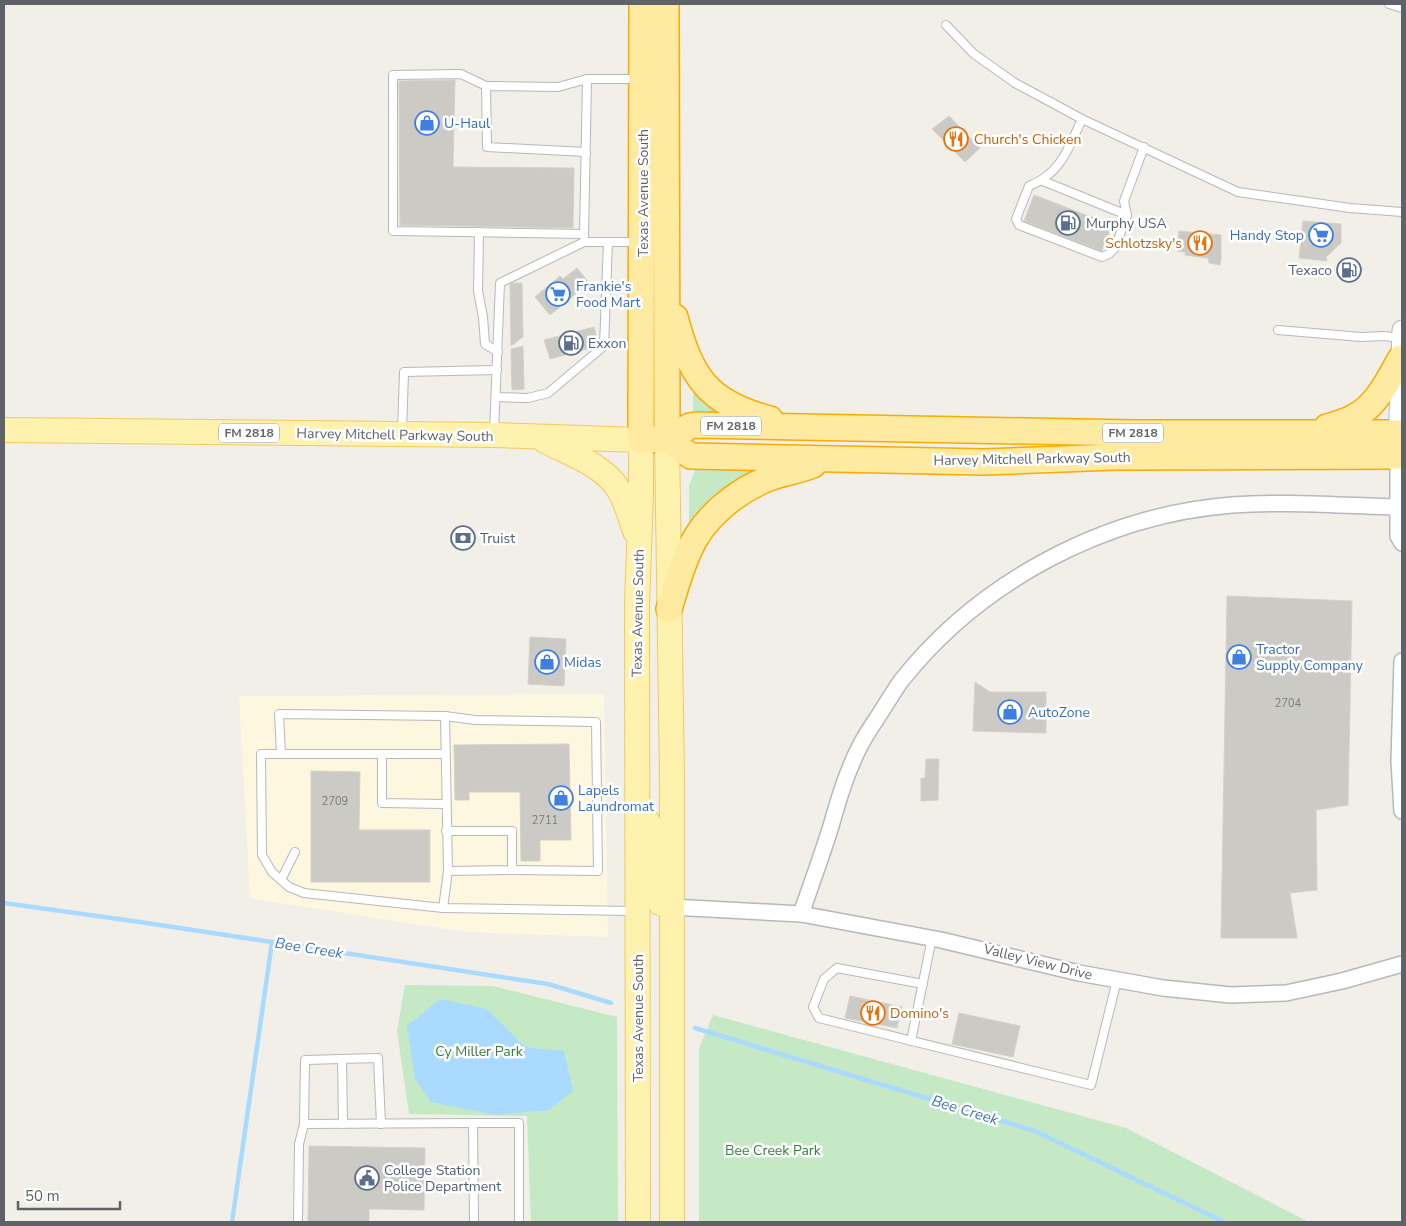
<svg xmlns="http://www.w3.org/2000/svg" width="1406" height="1226" viewBox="0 0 1406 1226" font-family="'Nunito Sans',sans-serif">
	<rect width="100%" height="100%" fill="#f1efe8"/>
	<path fill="#fef7e0" d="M604,694L608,937L465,932L250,898L239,696Z"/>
	<g fill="#c5e8c5">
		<path d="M693,389L732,413L694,414L693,411Z"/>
		<path d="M696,468H771L689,528V485Z"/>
		<path d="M405,985L493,986L617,1017L618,1222H531L527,1116L409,1114L397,1031Z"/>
		<path d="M713,1015L1126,1128L1309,1222H699V1048Z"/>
	</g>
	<path fill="#aadaff" d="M440,999L487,1009L525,1047L564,1051L573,1091L549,1110L495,1115L431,1102L415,1079L407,1026Z"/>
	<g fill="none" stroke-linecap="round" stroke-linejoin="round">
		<g stroke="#aadaff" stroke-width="4.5">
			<path d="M4,903L140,922L548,984L611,1003"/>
			<path d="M695,1028L1035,1131L1224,1222"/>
			<path d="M232,1222L272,942"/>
		</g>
	</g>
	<g fill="#cccac5" stroke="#d6d1c6">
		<path d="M455,80L453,167L574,168L573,228L400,225L399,81Z"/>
		<path d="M949,116L980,148L965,162L932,129Z"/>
		<path d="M1034,195L1112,225L1102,251L1024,221Z"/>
		<path d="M1303,221L1341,224V243L1326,257L1327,261L1299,258Z"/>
		<path d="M1179,231L1221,235V259L1220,265L1209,263L1208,258L1185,255V252L1177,251Z"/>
		<path d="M577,268L589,283L550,315L535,297L560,276L563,279Z"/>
		<path d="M513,283H522L523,337L511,346L510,284Z"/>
		<path d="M594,327L598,344L594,347L550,359L544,340Z"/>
		<path d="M523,346L524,389L512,390L511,349Z"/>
		<path d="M1227,596L1352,601L1348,805L1316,810L1317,890L1290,893L1297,938H1221Z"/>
		<path d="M530,637L566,639L564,686L528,684Z"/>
		<path d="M975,682L990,692H1046V733L973,731Z"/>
		<path d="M569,744L571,840H540V861H521L520,792H469V800H455L454,745Z"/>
		<path d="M926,759H939L938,800L921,801V778H925Z"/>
		<path d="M311,771L360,772L359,830H430V882H311Z"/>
		<path d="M850,996L902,1007L897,1028L845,1018Z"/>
		<path d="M959,1013L1020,1026L1013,1057L952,1044Z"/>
		<path d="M309,1146L425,1148L424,1210L369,1209V1222H308Z"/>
	</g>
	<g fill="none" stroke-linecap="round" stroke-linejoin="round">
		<g stroke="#b5b8bc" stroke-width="10">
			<g id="service">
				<path d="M1389,4L1402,8"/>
				<path d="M946,25L974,54L1015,83L1082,119L1238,192L1350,208L1402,212"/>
				<path d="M486,86L461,74L393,75V231L584,234"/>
				<path d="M1082,119C1069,147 1061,174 1029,186L1016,219L1019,225L1102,257L1109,254L1115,248L1127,215L1124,201L1144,147"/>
				<path d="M586,152L487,147L486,86L558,87L587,79H639"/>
				<path d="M1043,181L1127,215"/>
				<path d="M479,232L478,291L483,317L485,344L498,352"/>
				<path d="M584,237L587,79"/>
				<path d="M1278,330L1361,337L1384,336L1402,338"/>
				<path d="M496,397L528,398L548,393L604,346L608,242"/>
				<path d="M402,432L404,372L497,370"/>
				<path d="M494,433L500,283L584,242H638"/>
				<path d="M445,716L475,720L596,722L598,871L512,870"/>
				<path d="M281,754H261L262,855L272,872L289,887L304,893L443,908"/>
				<path d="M382,754V803L446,804"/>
				<path d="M446,754H281L279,714L445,716L448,871L443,908L634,911"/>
				<path d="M446,831H512V870L448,871"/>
				<path d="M281,880L295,852"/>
				<path d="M923,984L837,968L824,979L813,1007L819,1018L1091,1085L1117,980"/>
				<path d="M911,1041L932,938"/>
				<path d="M342,1059L343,1124"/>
				<path d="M304,1124L473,1123"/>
				<path d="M298,1222L299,1144L304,1124L305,1060L378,1058L381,1124"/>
				<path d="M474,1222L473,1123H519V1222"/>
			</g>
		</g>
		<g stroke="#b5b8bc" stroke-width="18">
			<g id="minor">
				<path d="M1398,456V536L1402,543"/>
				<path d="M1402,661L1399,761L1402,811"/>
				<path d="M672,907L801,914L941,940L1079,973L1163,988L1231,995L1286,993L1342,981L1402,964"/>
				<path d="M801,914C811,885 822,855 831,826C839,798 847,771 860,746C866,734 874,723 881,712C888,701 894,691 901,681C980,581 1105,515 1232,505C1287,501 1343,506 1398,507"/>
			</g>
		</g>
		<g stroke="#b5b8bc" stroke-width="21">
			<path id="tertiary" d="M1398,445L1402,330"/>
		</g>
		<g stroke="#f2c960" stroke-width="26">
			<g id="primary">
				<path d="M4,430L494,435L641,440V494L637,605L638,1222"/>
				<path d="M667,439L672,779V1222"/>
				<path d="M545,441C570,454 604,465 619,490C627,503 630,518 635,531"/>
				<path d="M637,806L655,833V889L660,903L672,907"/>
			</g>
		</g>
		<g stroke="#f9ab00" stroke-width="28">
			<g id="trunk">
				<path d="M642,4L641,440L667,439L690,426L696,425L1133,433H1402"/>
				<path d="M666,4L667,439"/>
				<path d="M675,317C691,377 707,403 770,419"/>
				<path d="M1327,427C1337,424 1347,422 1356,416C1378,404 1389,378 1401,358"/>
				<path d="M667,439L691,456L984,462L1114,457L1402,456"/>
				<path d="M669,609C675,590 680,571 688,553C702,518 737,490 772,477C785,473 800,470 813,465"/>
			</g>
		</g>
		<use href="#service" stroke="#fff" stroke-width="8"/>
		<use href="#minor" stroke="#fff" stroke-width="15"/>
		<use href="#tertiary" stroke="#fff" stroke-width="19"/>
		<use href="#primary" stroke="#fff2af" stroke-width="24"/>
		<use href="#trunk" stroke="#feeaa1" stroke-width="25"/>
	</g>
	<defs>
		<g id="shop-ring" transform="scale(1.25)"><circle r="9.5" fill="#fff" stroke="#3f7fe0" stroke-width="1.5"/><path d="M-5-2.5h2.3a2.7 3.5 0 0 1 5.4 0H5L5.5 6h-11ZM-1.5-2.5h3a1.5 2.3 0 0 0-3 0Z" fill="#3f7fe0"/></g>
		<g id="restaurant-ring" transform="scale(1.25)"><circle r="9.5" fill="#fff" stroke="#e8710a" stroke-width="1.5"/><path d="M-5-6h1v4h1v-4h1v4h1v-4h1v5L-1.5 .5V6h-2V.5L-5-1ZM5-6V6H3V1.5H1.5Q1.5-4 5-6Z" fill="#e8710a"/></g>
		<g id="fuel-ring" transform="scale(1.25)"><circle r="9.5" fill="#fff" stroke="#5c6f8a" stroke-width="1.5"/><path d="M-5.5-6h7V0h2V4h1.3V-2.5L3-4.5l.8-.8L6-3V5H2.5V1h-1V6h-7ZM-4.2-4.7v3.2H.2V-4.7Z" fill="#5c6f8a"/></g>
		<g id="supermarket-ring" transform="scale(1.25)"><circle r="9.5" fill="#fff" stroke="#3f7fe0" stroke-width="1.5"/><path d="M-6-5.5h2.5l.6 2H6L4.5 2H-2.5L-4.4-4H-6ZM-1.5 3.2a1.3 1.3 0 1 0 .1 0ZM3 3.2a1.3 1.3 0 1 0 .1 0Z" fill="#3f7fe0"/></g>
		<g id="bank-ring" transform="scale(1.25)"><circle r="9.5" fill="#fff" stroke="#5c6f8a" stroke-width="1.5"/><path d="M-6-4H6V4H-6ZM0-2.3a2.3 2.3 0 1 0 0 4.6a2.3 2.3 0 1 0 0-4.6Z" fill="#5c6f8a"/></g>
		<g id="civic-ring" transform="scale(1.25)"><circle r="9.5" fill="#fff" stroke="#5c6f8a" stroke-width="1.5"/><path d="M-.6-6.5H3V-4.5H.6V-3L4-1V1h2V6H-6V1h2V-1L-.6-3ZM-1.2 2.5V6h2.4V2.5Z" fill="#5c6f8a"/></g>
	</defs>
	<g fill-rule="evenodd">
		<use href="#shop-ring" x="427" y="123"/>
		<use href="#restaurant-ring" x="956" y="139"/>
		<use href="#fuel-ring" x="1068" y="223"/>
		<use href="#supermarket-ring" x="1321" y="235"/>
		<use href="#restaurant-ring" x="1200" y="243"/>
		<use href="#fuel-ring" x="1349" y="270"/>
		<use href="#supermarket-ring" x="558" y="294"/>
		<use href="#fuel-ring" x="571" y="343"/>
		<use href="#bank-ring" x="463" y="538"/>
		<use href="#shop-ring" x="1239" y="657"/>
		<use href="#shop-ring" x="547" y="662"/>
		<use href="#shop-ring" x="1010" y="712"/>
		<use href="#shop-ring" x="561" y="798"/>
		<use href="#restaurant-ring" x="873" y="1013"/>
		<use href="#civic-ring" x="367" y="1178"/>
	</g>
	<g text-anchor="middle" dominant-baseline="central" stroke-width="5" stroke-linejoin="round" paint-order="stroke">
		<g font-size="11" fill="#7a7d7f">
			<text x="1288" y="703">2704</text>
			<text x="335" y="801">2709</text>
			<text x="545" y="820">2711</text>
		</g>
		<g fill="#fff" stroke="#8f9295" stroke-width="1">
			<rect x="701" y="416.5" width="60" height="19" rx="4"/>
			<rect x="219" y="423.5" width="60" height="19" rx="4"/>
			<rect x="1103" y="423.5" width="60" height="19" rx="4"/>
		</g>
		<g font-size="12" font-weight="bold" fill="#5f6368">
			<text x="731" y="426">FM 2818</text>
			<text x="249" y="433">FM 2818</text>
			<text x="1133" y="433">FM 2818</text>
		</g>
		<g font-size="14" fill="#366cbe" stroke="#fff" text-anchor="start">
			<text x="444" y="123">U-Haul</text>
			<text x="1304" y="235" text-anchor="end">Handy Stop</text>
			<text x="576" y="286">Frankie's<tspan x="576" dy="16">Food Mart</tspan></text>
			<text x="1256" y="649">Tractor<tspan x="1256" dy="16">Supply Company</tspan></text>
			<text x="564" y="662">Midas</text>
			<text x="1028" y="712">AutoZone</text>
			<text x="578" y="790">Lapels<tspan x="578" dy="16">Laundromat</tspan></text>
		</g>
		<g font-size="14" fill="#c56008" stroke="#fff" text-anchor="start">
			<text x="974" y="139">Church's Chicken</text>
			<text x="1182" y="243" text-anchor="end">Schlotzsky's</text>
			<text x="890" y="1013">Domino's</text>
		</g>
		<g font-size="14" fill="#5f6368" stroke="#fff">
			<text transform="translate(643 193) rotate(-90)">Texas Avenue South</text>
			<text transform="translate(395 435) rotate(1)">Harvey Mitchell Parkway South</text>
			<text transform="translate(1032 459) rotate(-1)">Harvey Mitchell Parkway South</text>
			<text transform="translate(638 613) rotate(-89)">Texas Avenue South</text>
			<text transform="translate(1038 962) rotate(14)">Valley View Drive</text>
			<text transform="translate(638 1018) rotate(-90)">Texas Avenue South</text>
		</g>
		<g font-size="14" fill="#4e5e75" stroke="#fff" text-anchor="start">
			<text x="1086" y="223">Murphy USA</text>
			<text x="1332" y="270" text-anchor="end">Texaco</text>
			<text x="588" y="343">Exxon</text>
			<text x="480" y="538">Truist</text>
			<text x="384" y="1170">College Station<tspan x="384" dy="16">Police Department</tspan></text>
		</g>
		<g font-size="14" fill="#348238" stroke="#fff">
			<text x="479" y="1051">Cy Miller Park</text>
			<text x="773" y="1150">Bee Creek Park</text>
		</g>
		<g font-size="15" font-style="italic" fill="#4174aa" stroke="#fff">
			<text transform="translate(309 948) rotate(9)">Bee Creek</text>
			<text transform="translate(965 1110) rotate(17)">Bee Creek</text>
		</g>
	</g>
	<rect width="1406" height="1226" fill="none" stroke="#5f6368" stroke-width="10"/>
	<path d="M18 1201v8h102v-8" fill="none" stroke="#5f6368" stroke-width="2.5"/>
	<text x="25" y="1201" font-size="15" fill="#5f6368" stroke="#ffffff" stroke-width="4" paint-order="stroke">50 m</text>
</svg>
